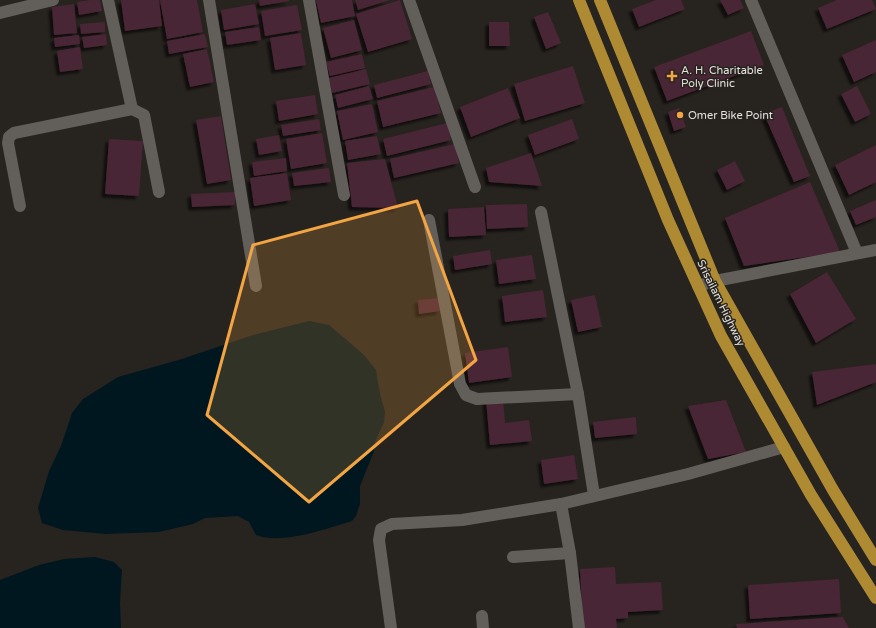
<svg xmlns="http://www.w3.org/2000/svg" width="876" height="628" viewBox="0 0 876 628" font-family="'Varela Round',sans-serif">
	<defs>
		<filter id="shadow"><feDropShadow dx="-3.5" dy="3.5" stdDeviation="1" flood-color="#0009"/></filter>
	</defs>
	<rect width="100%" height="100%" fill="#27231f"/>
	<g fill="#011720">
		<path d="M309,321L329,325L364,355L376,370L380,394L385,412L384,422L375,442L374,451L360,486V504L356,516L352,521C325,529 282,545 256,535L249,522L238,516L205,518L193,524L159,532L106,534L63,530L42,523L38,508L49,471L61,446L72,413L83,399L118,377L182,359L253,335Z"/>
		<path d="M95,557L114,562L122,570L120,603L121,628H0V580L39,565L64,559Z"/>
	</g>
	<g fill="#4a2534" filter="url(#shadow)">
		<path d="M90,0H100L102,11L79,15L77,2Z"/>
		<path d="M121,0H159L162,26L125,31Z"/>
		<path d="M160,0H197L203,32L167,39Z"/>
		<path d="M259,0H289V1L260,6Z"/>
		<path d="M316,0H352L355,16L321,23Z"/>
		<path d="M355,0H390L358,10Z"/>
		<path d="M400,0L412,39L368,52L356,14Z"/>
		<path d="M656,0H681L685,9L639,27L632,9Z"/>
		<path d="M720,0H740L744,8L728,15Z"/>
		<path d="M837,0H872L876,9L827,29L818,8Z"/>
		<path d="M74,4L77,33L54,35L52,7Z"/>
		<path d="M255,4L259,24L224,30L221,10Z"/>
		<path d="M297,5L302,30L265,36L261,11Z"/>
		<path d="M548,12L561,43L546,49L534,17Z"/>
		<path d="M354,20L362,50L331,58L323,28Z"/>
		<path d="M105,22V32L81,34L80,24Z"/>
		<path d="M489,22H509L510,46H489Z"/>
		<path d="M259,27L261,40L227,45L225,32Z"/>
		<path d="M751,31L764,65L667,101L654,67Z"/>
		<path d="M301,33L306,65L275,70L270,38Z"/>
		<path d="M106,34L107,45L84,48L82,37Z"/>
		<path d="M205,34L208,47L169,54L167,41Z"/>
		<path d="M79,35L80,44L55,47L54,38Z"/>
		<path d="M876,40V72L854,82L842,55Z"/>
		<path d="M80,47L83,69L60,72L57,51Z"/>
		<path d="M207,49L214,82L190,87L183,54Z"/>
		<path d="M362,54L365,68L330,76L326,62Z"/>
		<path d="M573,66L585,103L525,121L514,84Z"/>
		<path d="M366,69L370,84L332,93L329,78Z"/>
		<path d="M428,71L431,84L377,98L374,85Z"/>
		<path d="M369,86L373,99L338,108L335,95Z"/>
		<path d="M857,86L871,114L855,122L841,94Z"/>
		<path d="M434,87L441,113L383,127L377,101Z"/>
		<path d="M508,88L520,118L471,137L460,107Z"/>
		<path d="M315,95L318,114L279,121L276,101Z"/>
		<path d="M372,104L378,132L343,140L337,111Z"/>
		<path d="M782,107L810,176L794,182L764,114Z"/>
		<path d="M679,108L686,127L674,131L668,112Z"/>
		<path d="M221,116L231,180L207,184L196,120Z"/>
		<path d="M319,119L321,130L283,136L281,125Z"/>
		<path d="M572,119L579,139L535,155L528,135Z"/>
		<path d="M447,123L451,140L387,156L383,139Z"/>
		<path d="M322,133L327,163L291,169L286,139Z"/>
		<path d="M279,135L282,151L259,155L256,139Z"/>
		<path d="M377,136L381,154L348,160L345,141Z"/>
		<path d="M109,139L143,141L139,196L105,194Z"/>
		<path d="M455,144L459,163L394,178L390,159Z"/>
		<path d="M876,145V182L849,195L835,165Z"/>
		<path d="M531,153L542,186L489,182L486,168Z"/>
		<path d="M286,158L287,171L254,176L252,162Z"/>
		<path d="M385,159L398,208L352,207L347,163Z"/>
		<path d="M735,161L745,181L727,190L717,170Z"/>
		<path d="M329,168L331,182L294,186L292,173Z"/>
		<path d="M287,173L291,200L254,206L250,178Z"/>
		<path d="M810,182L840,252L744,266L725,218Z"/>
		<path d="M235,192V205L192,207L191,194Z"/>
		<path d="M876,200V217L856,225L850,211Z"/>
		<path d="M527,204L528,227L487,229L486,205Z"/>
		<path d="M484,207L486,235L449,237L448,209Z"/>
		<path d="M490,250L492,264L455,270L453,256Z"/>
		<path d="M532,255L536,279L499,284L496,260Z"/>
		<path d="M827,272L856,319L816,343L790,294Z"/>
		<path d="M543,290L547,317L505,322L502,296Z"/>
		<path d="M595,295L602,327L578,332L571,300Z"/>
		<path d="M439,298L440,311L419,314L418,300Z"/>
		<path d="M508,347L512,377L469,383L465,353Z"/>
		<path d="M876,364V382L817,405L812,372Z"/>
		<path d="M503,399L505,423L529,420L532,441L490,445L486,400Z"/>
		<path d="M726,400L746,452L708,459L688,406Z"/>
		<path d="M636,417L637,434L595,438L593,422Z"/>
		<path d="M574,455L578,479L544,484L541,460Z"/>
		<path d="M615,567L616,584L661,582L663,610L628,612V618L616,619L617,628H583L580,569Z"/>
		<path d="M839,579L841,613L750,619L748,585Z"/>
		<path d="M843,617L849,628H737L736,624Z"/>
	</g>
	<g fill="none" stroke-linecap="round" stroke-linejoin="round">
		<g stroke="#625e59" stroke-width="12">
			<path d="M108,0L132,109"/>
			<path d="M209,0L256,286"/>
			<path d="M309,0L344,195"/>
			<path d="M409,0L475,187"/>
			<path d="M751,0L857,253"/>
			<path d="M0,13L53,0"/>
			<path d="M20,206L8,143L9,137L14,133L132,109L144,115L159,192"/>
			<path d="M541,212L578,394L594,495"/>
			<path d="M429,220L460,384L466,395L477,399L578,394"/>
			<path d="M698,286L715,281L876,250"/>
			<path d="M513,557L570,553"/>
			<path d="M482,616L483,628"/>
			<path d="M391,628L379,540L381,529L392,524L462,520L561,504"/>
			<path d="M579,628L570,553L561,504L688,474L784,447"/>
		</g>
		<g stroke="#ae8a33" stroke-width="12">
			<path d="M579,0L668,220L721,336L811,495L876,598"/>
			<path d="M600,0L715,281L833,490L876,560"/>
		</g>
	</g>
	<path fill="#f3a443" fill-opacity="0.2" stroke="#f3a443" stroke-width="3" stroke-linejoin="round" d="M417,201L476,360L309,502L207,415L253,245Z"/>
	<g fill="#f3a443" stroke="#27231f" stroke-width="1.5">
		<path d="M670 70h4v4h4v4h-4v4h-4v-4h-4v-4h4z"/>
		<circle cx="680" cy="115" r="4"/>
	</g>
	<g text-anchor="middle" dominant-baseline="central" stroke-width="3" stroke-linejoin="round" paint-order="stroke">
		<g font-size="11" fill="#e4e1de" stroke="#27231f" text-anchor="start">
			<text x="681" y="70">A. H. Charitable<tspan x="681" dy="13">Poly Clinic</tspan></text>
			<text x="688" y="115">Omer Bike Point</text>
		</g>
		<g font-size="11" fill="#e4e1de" stroke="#27231f">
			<text transform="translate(721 303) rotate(64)">Srisailam Highway</text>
		</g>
	</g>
</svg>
